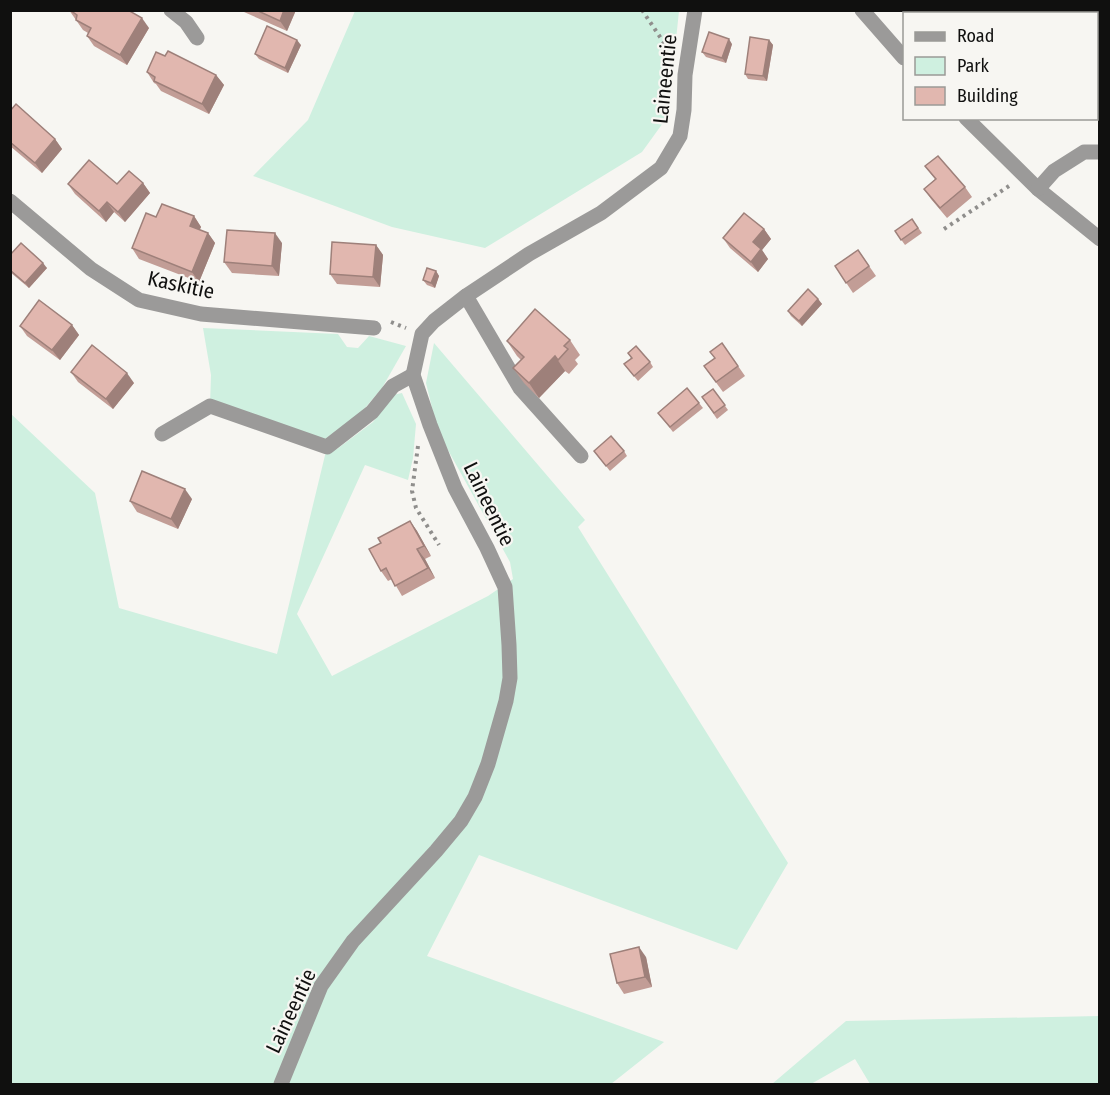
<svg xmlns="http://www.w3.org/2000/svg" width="1110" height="1095" viewBox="0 0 1110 1095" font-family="'Fira Sans Condensed',sans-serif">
	<rect width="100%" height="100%" fill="#f7f6f2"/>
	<g fill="#cff0e0">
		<path d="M355,11H679L668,116L642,152L485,248L392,227L253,176L308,120Z"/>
		<path d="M203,328L338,334L347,347L358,348L369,336L406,346L382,388L360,414L318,444L210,406L211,375Z"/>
		<path d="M434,343L585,520L578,527L788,863L737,950L479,855L427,956L664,1042L611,1084H11L10,413L95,493L119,608L277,654L327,447L337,449L373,422L393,395L402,393L416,424L413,458L408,480L365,465L297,614L332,676L488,596L513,579L510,562L438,432L426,383Z"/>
		<path d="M1099,1016V1084H870L855,1059L811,1084H772L846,1021Z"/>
	</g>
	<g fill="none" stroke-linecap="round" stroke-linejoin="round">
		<g stroke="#8f8e8c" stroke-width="4" stroke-dasharray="3 4.5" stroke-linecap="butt">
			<path d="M642,10L670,52"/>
			<path d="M944,229L1009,186"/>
			<path d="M391,322L406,328"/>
			<path d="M418,446L412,491L416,508L439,545"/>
		</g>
		<g stroke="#9b9a99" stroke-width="15">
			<path d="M171,10L186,22L197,38"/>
			<path d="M862,10L904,58"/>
			<path d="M992,14L994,10"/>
			<path d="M966,118L1038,189L1100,239"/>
			<path d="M1038,189L1054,171L1084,152H1100"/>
			<path d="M10,201L91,269L139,300L201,314L374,328"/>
			<path d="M466,296L520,388L581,456"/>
			<path d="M162,434L210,406L327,447L372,412L393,386L413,375"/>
			<path d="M281,1084L321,986L353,941L436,851L461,821L475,797L488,764L506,701L510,678L509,645L505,587L487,548L455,488L430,425L413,375L422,334L434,321L466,296L529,254L601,213L661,168L680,136L684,110L685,75L695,10"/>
		</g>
	</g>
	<g fill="#c29d96">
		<path d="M69,10L149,28L127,65L94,46L87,36L88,33L83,30Z"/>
		<path d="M243,10H296L287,31L244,12Z"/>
		<path d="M769,40L773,45L767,81L748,79L745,74Z"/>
		<path d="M732,44L726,63L706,57L702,52Z"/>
		<path d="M301,45L288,73L259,59L255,54Z"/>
		<path d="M165,56L216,75L224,85L209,114L161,91L156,84L154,83L147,72Z"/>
		<path d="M10,111L55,139L62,149L42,173L10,146Z"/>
		<path d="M925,166L965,187L972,197L947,218L931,199L924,189L935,179Z"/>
		<path d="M143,183L150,193L125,222L114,212L106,222L75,194L68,184Z"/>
		<path d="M194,216L201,227L199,230L208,233L215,243L199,282L139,259L132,248L156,217Z"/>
		<path d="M912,219L922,233L905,245L895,231Z"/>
		<path d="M764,229L771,239L762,250L768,259L758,272L730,248L723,238Z"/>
		<path d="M282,243L279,276L232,273L224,262Z"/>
		<path d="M376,245L383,255L380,287L337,284L330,274Z"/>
		<path d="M858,250L876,276L853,293L835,266Z"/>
		<path d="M10,255L47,268L29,288L10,272Z"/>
		<path d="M436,271L439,276L435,288L427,285L423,280Z"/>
		<path d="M818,299L822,304L802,326L791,316L788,311Z"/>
		<path d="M72,325L79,335L60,360L27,336L20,326Z"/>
		<path d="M570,340L580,355L575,360L578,364L569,374L565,371L539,398L524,383L513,368L521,360L517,356L507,341Z"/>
		<path d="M722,343L745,376L723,392L704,366L715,358Z"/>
		<path d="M628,353L650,362L653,367L638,381L624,364L631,358Z"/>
		<path d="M71,372L134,383L113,409L78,382Z"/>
		<path d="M713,389L728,410L717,419L702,397Z"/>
		<path d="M699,403L703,408L673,432L658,413Z"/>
		<path d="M624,451L627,456L610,471L598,456Z"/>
		<path d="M192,499L178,529L137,512L130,501Z"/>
		<path d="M410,521L417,531L431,556L425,559L435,578L402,596L392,579L388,581L381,571V543Z"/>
		<path d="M646,957L652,987L624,994L617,983Z"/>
	</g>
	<g fill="#9e807a">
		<path d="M284,10H296L287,31L280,21Z"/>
		<path d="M142,18L149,28L127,65L120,55Z"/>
		<path d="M729,39L732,44L726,63L722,58Z"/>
		<path d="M297,40L301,45L288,73L285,68Z"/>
		<path d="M769,40L773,45L767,81L763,76Z"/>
		<path d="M216,75L224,85L209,114L202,104Z"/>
		<path d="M55,139L62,149L42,173L35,163Z"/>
		<path d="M143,183L150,193L125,222L118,212Z"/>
		<path d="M107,202L114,212L106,222L99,211Z"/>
		<path d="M194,216L201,227L197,236L190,226Z"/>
		<path d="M764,229L771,239L762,250L768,259L758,272L751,262L753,242Z"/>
		<path d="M208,233L215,243L199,282L192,272Z"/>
		<path d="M275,233L282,243L279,276L272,266Z"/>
		<path d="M376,245L383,255L380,287L373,277Z"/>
		<path d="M43,263L47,268L29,288L25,283Z"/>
		<path d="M436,271L439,276L435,288L431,283Z"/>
		<path d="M818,299L822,304L802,326L799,321Z"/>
		<path d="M72,325L79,335L60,360L52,350Z"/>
		<path d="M555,356L565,371L539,398L529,383Z"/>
		<path d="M127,373L134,383L113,409L106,399Z"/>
		<path d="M185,489L192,499L178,529L171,519Z"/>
		<path d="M410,521L417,531L431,556L424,546Z"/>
		<path d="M417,549L425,559L435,578L428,568Z"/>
		<path d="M639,947L646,957L652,987L645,977Z"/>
	</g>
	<g fill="#e1b7af" stroke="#9e807a" stroke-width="1.5">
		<path d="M70,10H128L142,18L120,55L87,36L91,28L76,20L77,15Z"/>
		<path d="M256,10H284L280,21Z"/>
		<path d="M267,26L297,40L285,68L255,54Z"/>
		<path d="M709,32L729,39L722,58L702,52Z"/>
		<path d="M750,37L769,40L763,76L745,74Z"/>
		<path d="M168,51L216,75L202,104L154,81L155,77L147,72L156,52L165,56Z"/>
		<path d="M16,104L55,139L35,163L10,142V111Z"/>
		<path d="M938,156L965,187L940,208L924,189L936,179L925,166Z"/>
		<path d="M89,160L117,184L129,171L143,183L118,212L107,202L99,211L68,184Z"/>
		<path d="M162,204L194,216L190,226L208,233L192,272L132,248L146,213L156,217Z"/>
		<path d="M744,213L764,229L753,242L761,249L751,262L723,238Z"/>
		<path d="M912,219L918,228L901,240L895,231Z"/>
		<path d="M227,230L275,233L272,266L224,262Z"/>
		<path d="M332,242L376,245L373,277L330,274Z"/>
		<path d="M21,243L43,263L25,283L10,270V255Z"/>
		<path d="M858,250L869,266L846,283L835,266Z"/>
		<path d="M427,268L436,271L431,283L423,280Z"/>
		<path d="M808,289L818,299L799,321L788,311Z"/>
		<path d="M39,300L72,325L52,350L20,326Z"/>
		<path d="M535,309L570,340L564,346L568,349L558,360L555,356L529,383L513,368L524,357L507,341Z"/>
		<path d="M722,343L738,366L716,382L704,366L715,358L710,352Z"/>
		<path d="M92,345L127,373L106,399L71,372Z"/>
		<path d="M636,346L650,362L634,376L624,364L632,358L628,353Z"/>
		<path d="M687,388L699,403L670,427L658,413Z"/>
		<path d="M713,389L725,405L714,413L702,397Z"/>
		<path d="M611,436L624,451L606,466L594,451Z"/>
		<path d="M142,471L185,489L171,519L130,501Z"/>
		<path d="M410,521L424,546L417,549L428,568L395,586L386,568L381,571L369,549L381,543L378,538Z"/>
		<path d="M639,947L645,977L617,983L610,954Z"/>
	</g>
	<g text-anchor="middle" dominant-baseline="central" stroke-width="4.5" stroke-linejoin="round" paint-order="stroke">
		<g font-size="21" fill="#10100f" stroke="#f7f6f2">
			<text transform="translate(665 79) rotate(-84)">Laineentie</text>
			<text transform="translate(181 285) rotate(12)">Kaskitie</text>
			<text transform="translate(489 504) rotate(64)">Laineentie</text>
			<text transform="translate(291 1011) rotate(-65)">Laineentie</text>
		</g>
	</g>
	<rect width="1110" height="1095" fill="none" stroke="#10100f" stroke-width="24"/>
	<rect x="903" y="12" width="195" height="108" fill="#f7f6f2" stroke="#9b9a97" stroke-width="1.5"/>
	<rect x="915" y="32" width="30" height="9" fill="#9b9a99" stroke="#9b9a97" stroke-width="1.5"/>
	<text x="957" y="42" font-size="18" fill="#10100f">Road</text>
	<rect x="915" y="57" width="30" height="18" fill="#cff0e0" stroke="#9b9a97" stroke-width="1.5"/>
	<text x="957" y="72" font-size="18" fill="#10100f">Park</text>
	<rect x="915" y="87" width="30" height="18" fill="#e1b7af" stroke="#9b9a97" stroke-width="1.5"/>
	<text x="957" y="102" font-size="18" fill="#10100f">Building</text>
</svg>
